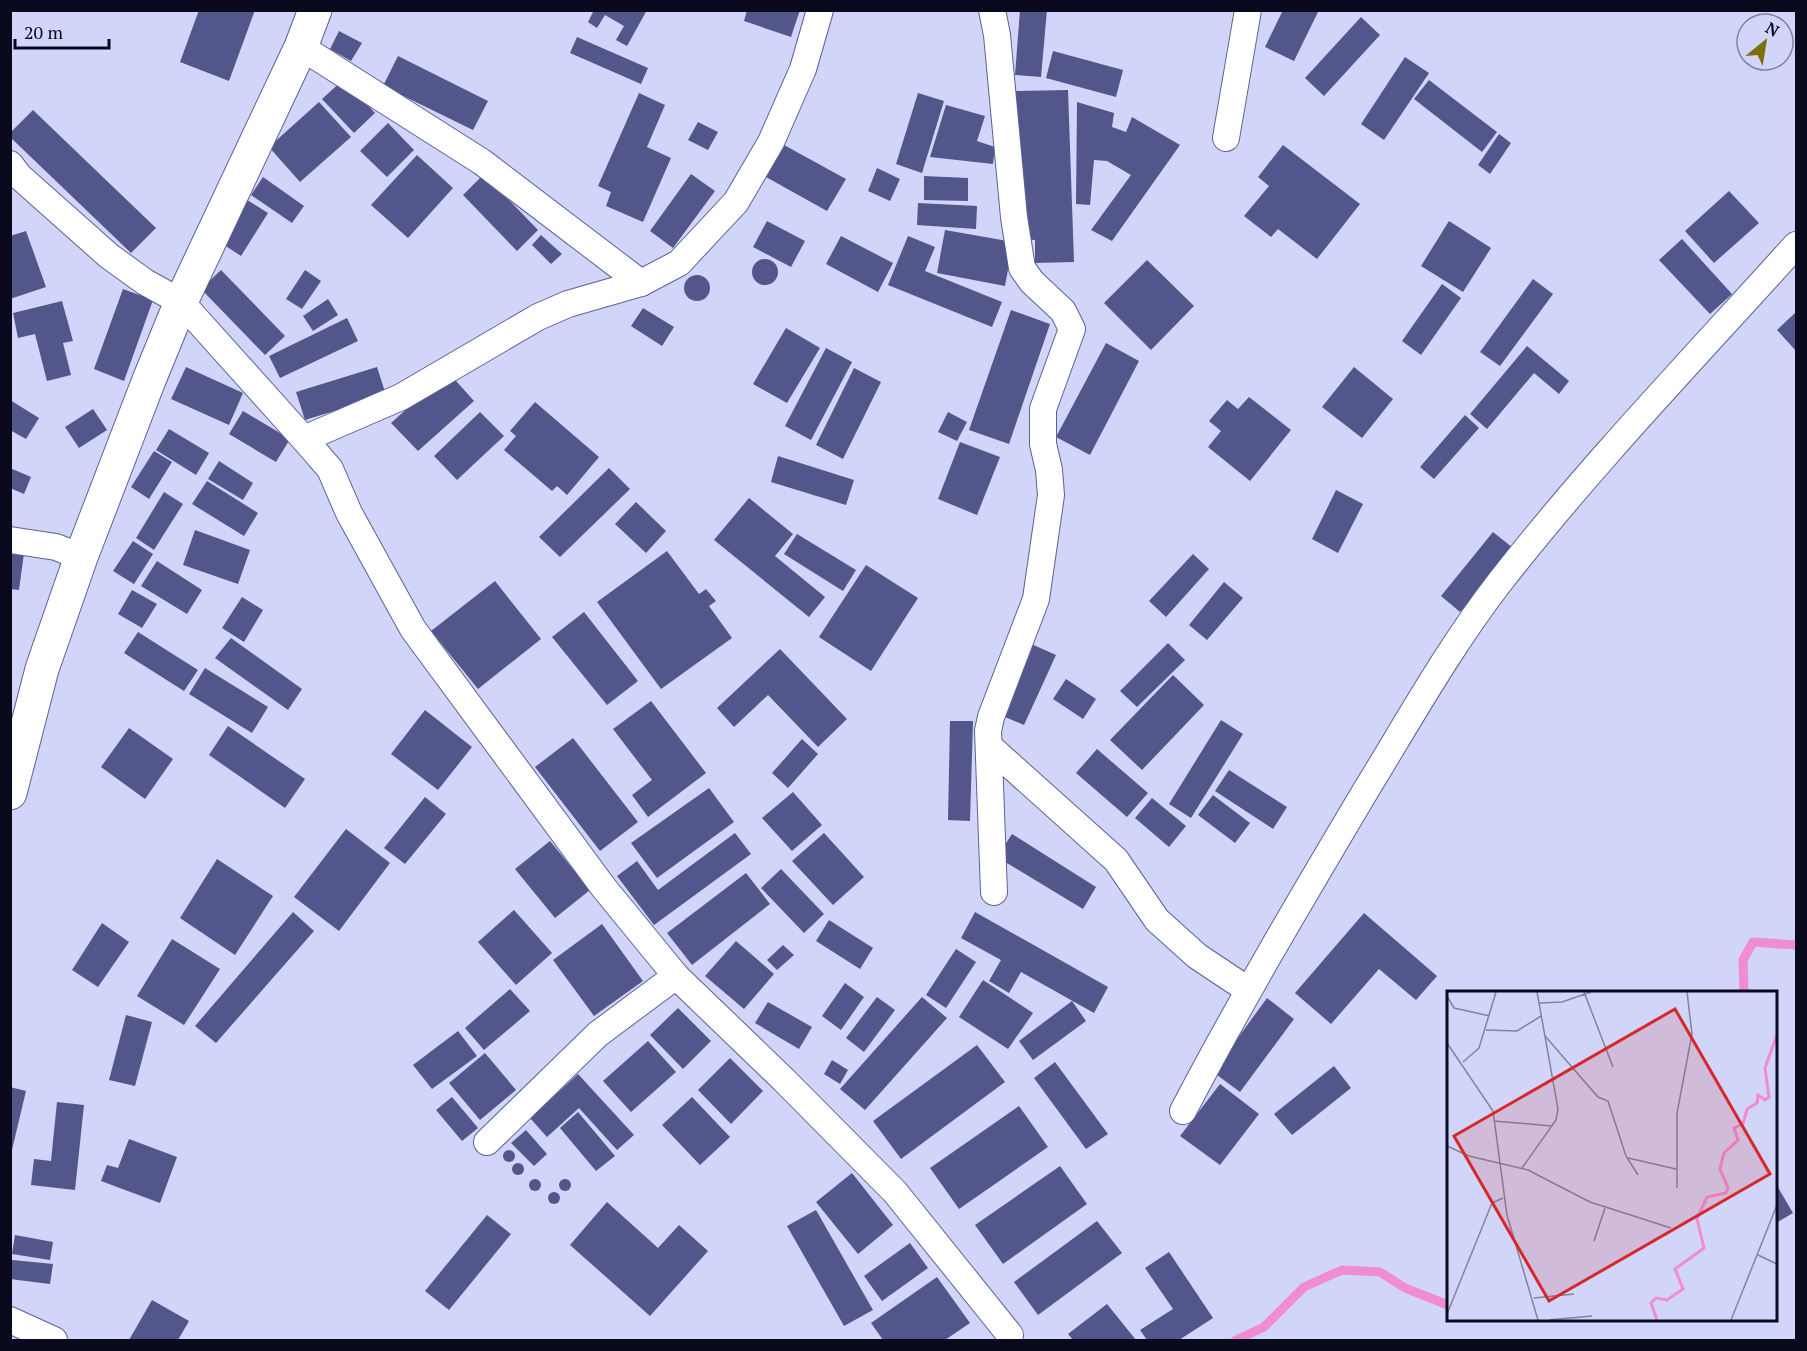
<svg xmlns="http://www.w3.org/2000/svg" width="1807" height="1351" viewBox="0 0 1807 1351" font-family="'PT Serif',serif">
	<rect width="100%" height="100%" fill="#d0d5f9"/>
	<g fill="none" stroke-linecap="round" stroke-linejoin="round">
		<g stroke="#f18cd3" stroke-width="9">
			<path d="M1744,992L1743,960L1753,942L1796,945"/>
			<path d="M1236,1340L1264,1327L1304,1287L1342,1270L1380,1272L1405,1288L1448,1305"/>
		</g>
	</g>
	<g fill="#52568b">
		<path d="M199,10H255L229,81L180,62Z"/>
		<path d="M594,10H647L627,46L616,40L624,26L605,15L597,28L588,22Z"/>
		<path d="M747,10H800L791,37L744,21Z"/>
		<path d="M1020,10H1047L1041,77L1015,75Z"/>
		<path d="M1283,10H1319L1294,61L1265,47Z"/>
		<path d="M1361,17L1380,35L1324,96L1305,78Z"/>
		<path d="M339,31L362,43L351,61L330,49Z"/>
		<path d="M577,37L648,68L641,84L570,53Z"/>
		<path d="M1053,51L1123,70L1116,97L1046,78Z"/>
		<path d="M398,56L488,101L473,130L383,86Z"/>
		<path d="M1405,57L1429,73L1384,140L1361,124Z"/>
		<path d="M344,79L375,113L354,133L322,99Z"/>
		<path d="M1429,80L1497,132L1482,152L1414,99Z"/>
		<path d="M1068,90L1074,262L1035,263V240L1020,239L1015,91Z"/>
		<path d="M639,93L665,105L647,147L671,158L643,222L606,206L611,192L598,186Z"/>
		<path d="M918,93L944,101L922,173L896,164Z"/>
		<path d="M319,102L351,137L300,182L269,147Z"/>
		<path d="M1077,102L1114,113L1112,127L1126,132L1132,117L1180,145L1112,241L1091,230L1131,175L1107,161L1094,160L1090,205L1076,204Z"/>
		<path d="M946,105L985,116L977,141L995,147L993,164L930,157Z"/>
		<path d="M33,110L156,228L131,253L10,137V133Z"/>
		<path d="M698,122L718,132L708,150L688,140Z"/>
		<path d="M388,123L414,150L387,177L360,151Z"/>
		<path d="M1499,134L1511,143L1490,174L1478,165Z"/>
		<path d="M784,145L846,179L827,211L766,177Z"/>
		<path d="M1283,145L1360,204L1317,259L1278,229L1271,237L1244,216L1269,186L1258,177Z"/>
		<path d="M417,155L453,188L408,238L371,205Z"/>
		<path d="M877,168L900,179L890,201L868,191Z"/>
		<path d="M484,174L538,230L517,251L463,195Z"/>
		<path d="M691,174L715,191L673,248L650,231Z"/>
		<path d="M924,176L968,178V201L924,200Z"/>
		<path d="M263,177L304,206L292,223L251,195Z"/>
		<path d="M1729,191L1759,223L1714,263L1685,231Z"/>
		<path d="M244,198L268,213L241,256L218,241Z"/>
		<path d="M918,203L977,206L976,229L917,225Z"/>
		<path d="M767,221L805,241L791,267L753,247Z"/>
		<path d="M1449,221L1491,248L1463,292L1421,266Z"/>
		<path d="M945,230L1013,242L1005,286L937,273Z"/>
		<path d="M26,231L46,287L10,299V236Z"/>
		<path d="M541,235L562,254L551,264L532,245Z"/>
		<path d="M841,236L893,263L878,292L826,264Z"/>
		<path d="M908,236L935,247L925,271L1002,302L992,327L888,285Z"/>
		<path d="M1682,239L1732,294L1710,314L1659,260Z"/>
		<circle cx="765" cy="272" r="13"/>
		<path d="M1147,260L1194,306L1151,350L1104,303Z"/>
		<path d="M221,270L285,336L265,355L201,289Z"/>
		<path d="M305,270L321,281L302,309L286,299Z"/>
		<circle cx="697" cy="288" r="13"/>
		<path d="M1533,279L1553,294L1500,366L1480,352Z"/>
		<path d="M1442,284L1461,298L1421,355L1402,341Z"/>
		<path d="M123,289L153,300L124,381L94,369Z"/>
		<path d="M328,299L338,315L313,331L303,316Z"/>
		<path d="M62,301L73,341L63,343L71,375L47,381L35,334L18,338L13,313Z"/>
		<path d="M643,308L674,327L662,346L631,326Z"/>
		<path d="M1011,310L1050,324L1009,444L969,430Z"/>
		<path d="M1796,312V351L1777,330Z"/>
		<path d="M347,318L358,341L280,378L269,356Z"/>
		<path d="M786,328L820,348L787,403L753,384Z"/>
		<path d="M1106,343L1139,361L1090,455L1056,437Z"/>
		<path d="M1527,346L1569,381L1559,394L1534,373L1487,429L1470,414Z"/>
		<path d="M826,348L852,362L811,440L785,426Z"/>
		<path d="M186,367L243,393L229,425L171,399Z"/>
		<path d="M377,367L386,395L305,420L296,392Z"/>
		<path d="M1354,367L1393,399L1362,438L1322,407Z"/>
		<path d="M854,368L881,382L843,459L816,445Z"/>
		<path d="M448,372L474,401L418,451L391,423Z"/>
		<path d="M1249,397L1291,430L1250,481L1208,447L1221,431L1209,421L1227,400L1238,409Z"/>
		<path d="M10,400L39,418L26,439L10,430Z"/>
		<path d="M535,402L599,457L567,495L557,486L552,491L504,450L516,436L510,431Z"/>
		<path d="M93,409L107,430L79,448L65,427Z"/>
		<path d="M243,411L290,439L276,462L229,434Z"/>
		<path d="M480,412L504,436L457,480L434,456Z"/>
		<path d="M948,412L967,422L957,441L938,432Z"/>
		<path d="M1465,415L1479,428L1434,479L1420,467Z"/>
		<path d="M169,429L209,453L196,475L156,450Z"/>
		<path d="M960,442L1000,457L977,515L938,499Z"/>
		<path d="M154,451L172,462L149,499L131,487Z"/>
		<path d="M778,456L854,480L846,505L771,482Z"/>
		<path d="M219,461L253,483L243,500L208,479Z"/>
		<path d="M10,468L31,477L24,494L10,488Z"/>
		<path d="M609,468L630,489L560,557L539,537Z"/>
		<path d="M207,481L258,513L244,536L192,504Z"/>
		<path d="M1336,490L1363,504L1338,553L1312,539Z"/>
		<path d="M164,492L183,504L154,550L136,538Z"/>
		<path d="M749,498L793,534L775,556L825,597L809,617L714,540Z"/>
		<path d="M636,502L666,531L646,553L615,524Z"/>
		<path d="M195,530L250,550L238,584L183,565Z"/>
		<path d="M1493,532L1513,548L1460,612L1441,596Z"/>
		<path d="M797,534L856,570L843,591L784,554Z"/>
		<path d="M133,541L153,554L134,584L113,571Z"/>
		<path d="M10,551L24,553L19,590L10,589Z"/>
		<path d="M667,551L699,594L706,589L716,601L709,606L732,638L661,689L597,602Z"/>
		<path d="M1193,554L1209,569L1166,617L1149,601Z"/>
		<path d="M157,561L202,590L187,614L141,586Z"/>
		<path d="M866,565L918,598L871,671L819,637Z"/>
		<path d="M495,581L541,639L478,689L431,631Z"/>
		<path d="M1224,582L1243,598L1207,640L1189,625Z"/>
		<path d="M132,590L157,604L142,628L118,614Z"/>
		<path d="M242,597L263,610L244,642L222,628Z"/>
		<path d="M584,612L638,681L607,705L552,637Z"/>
		<path d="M138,632L198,670L184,691L124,653Z"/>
		<path d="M231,638L302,689L288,710L215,658Z"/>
		<path d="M1029,643L1056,655L1024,725L998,714Z"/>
		<path d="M1168,643L1185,660L1137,707L1120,691Z"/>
		<path d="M780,649L847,719L818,747L768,695L734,727L717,708Z"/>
		<path d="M205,668L268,707L252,733L189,694Z"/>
		<path d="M1173,675L1204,705L1142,770L1110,740Z"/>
		<path d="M1066,679L1096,699L1083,719L1053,699Z"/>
		<path d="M651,701L706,773L648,817L632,795L652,780L613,729Z"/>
		<path d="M425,710L472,747L438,790L391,754Z"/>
		<path d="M1221,720L1243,734L1191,818L1169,804Z"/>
		<path d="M950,721H973L970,821L948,820Z"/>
		<path d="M228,726L305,779L285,808L209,755Z"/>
		<path d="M129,728L173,759L145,799L101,767Z"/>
		<path d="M573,738L638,822L600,851L535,767Z"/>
		<path d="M802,739L818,754L788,788L772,773Z"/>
		<path d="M1097,749L1148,793L1127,817L1076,773Z"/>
		<path d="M1229,770L1287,807L1273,829L1215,791Z"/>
		<path d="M709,788L734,822L657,878L631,843Z"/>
		<path d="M793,792L822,825L792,851L762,818Z"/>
		<path d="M1213,795L1250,823L1235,843L1198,815Z"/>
		<path d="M425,797L446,814L405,864L384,848Z"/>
		<path d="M1152,798L1186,826L1169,847L1135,818Z"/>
		<path d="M346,829L390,863L339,931L294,897Z"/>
		<path d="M735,833L751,854L654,925L617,876L637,861L658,890Z"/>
		<path d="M824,833L864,877L833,905L792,861Z"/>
		<path d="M1012,834L1096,887L1083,909L997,857Z"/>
		<path d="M550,841L590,890L555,918L515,869Z"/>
		<path d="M217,859L273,896L235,955L180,918Z"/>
		<path d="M781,869L824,914L804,933L761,888Z"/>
		<path d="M746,873L770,904L692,965L667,933Z"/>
		<path d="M514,910L552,953L516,985L478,942Z"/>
		<path d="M293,912L314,931L216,1043L195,1026Z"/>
		<path d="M975,912L1108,987L1094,1013L1021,972L1009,993L989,981L1001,960L961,938Z"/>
		<path d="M1364,913L1437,976L1416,1000L1379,969L1331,1024L1295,993Z"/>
		<path d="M829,920L873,948L860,969L816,941Z"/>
		<path d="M102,923L129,942L98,987L72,970Z"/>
		<path d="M602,924L643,981L594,1016L553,960Z"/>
		<path d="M172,939L220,969L184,1025L137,996Z"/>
		<path d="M736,941L774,974L744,1009L705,976Z"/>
		<path d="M783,945L794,955L777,970L767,960Z"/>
		<path d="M956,949L976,962L946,1008L926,995Z"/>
		<path d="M983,980L1033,1013L1008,1049L959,1017Z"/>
		<path d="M845,983L864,997L841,1030L822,1016Z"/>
		<path d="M510,989L530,1011L484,1050L465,1028Z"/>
		<path d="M877,997L895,1010L864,1052L846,1038Z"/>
		<path d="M922,997L947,1018L865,1110L840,1089Z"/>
		<path d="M1267,998L1294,1019L1240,1092L1213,1072Z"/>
		<path d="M1072,1001L1086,1021L1033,1060L1019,1041Z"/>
		<path d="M768,1002L812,1027L799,1049L755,1023Z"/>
		<path d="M678,1008L711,1041L683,1069L650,1035Z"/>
		<path d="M126,1015L152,1022L135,1086L109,1080Z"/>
		<path d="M458,1031L477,1056L432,1089L413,1065Z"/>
		<path d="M648,1041L676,1072L631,1112L603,1081Z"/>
		<path d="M977,1045L1005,1082L901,1159L873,1121Z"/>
		<path d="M485,1053L516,1090L480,1120L449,1083Z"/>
		<path d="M730,1058L763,1091L731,1124L698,1090Z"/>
		<path d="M832,1060L848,1070L840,1084L824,1074Z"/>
		<path d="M1055,1062L1108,1134L1086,1149L1034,1078Z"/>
		<path d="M1334,1066L1351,1088L1292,1135L1274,1114Z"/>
		<path d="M578,1074L634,1135L617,1150L579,1108L547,1137L530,1118Z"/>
		<path d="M1220,1084L1259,1114L1220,1165L1180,1136Z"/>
		<path d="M10,1087L26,1091L11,1154H10Z"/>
		<path d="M452,1097L478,1128L462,1141L436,1110Z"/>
		<path d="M692,1097L730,1137L700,1165L662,1125Z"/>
		<path d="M57,1102L84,1105L75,1190L31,1185L34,1159L51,1161Z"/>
		<path d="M1019,1106L1048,1147L959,1209L930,1168Z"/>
		<path d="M578,1112L615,1156L596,1171L560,1128Z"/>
		<path d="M526,1130L547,1154L534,1166L511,1143Z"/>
		<path d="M129,1139L177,1157L160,1203L101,1181L107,1165L118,1168Z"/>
		<circle cx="509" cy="1156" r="6"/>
		<circle cx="518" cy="1169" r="6"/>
		<path d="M1060,1166L1087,1204L1003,1264L975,1225Z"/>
		<path d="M852,1173L893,1225L858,1254L816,1202Z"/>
		<circle cx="535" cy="1185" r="6"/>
		<circle cx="565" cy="1185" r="6"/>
		<path d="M1776,1184L1793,1213L1776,1223Z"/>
		<circle cx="554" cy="1198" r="6"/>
		<path d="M607,1202L658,1248L679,1225L708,1251L650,1316L570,1245Z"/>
		<path d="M816,1210L873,1310L844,1326L787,1226Z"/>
		<path d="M487,1215L511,1234L449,1310L425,1291Z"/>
		<path d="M1097,1221L1122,1253L1038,1315L1014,1282Z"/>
		<path d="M15,1235L53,1242L50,1260L12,1254Z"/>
		<path d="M910,1243L928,1268L882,1301L864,1276Z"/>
		<path d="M1169,1252L1213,1318L1179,1340H1147L1140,1330L1173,1309L1145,1268Z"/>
		<path d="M12,1260L53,1264L50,1284L10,1279Z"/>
		<path d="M937,1277L970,1323L945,1340H883L871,1323Z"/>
		<path d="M152,1300L189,1321L178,1340H129Z"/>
		<path d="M1107,1304L1136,1340H1073L1068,1334Z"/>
	</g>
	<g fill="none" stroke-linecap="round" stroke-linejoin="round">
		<g stroke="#5c6197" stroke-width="28">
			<g id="street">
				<path d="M992,10L997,35L1014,217L1022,268L1032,282L1063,311L1072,329L1043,409V444L1049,470L1051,495L1036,599L991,717L988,731L994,892"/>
				<path d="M301,47L482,162L641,283"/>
				<path d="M1226,138L1248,10"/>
				<path d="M10,164L19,176L109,256L145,282L181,302L304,439L330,469L349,513L413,629L604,888L676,976L784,1080L895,1192L1010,1335"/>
				<path d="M304,439L401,397L538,317L568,304L641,283L679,263L736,202L771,142L803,69L820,10"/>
				<path d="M10,540L56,547L81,557"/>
				<path d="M990,747L1116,860L1157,920L1197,956L1248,990"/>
				<path d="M1183,1111C1240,1002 1303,896 1366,790C1409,720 1449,648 1499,583C1591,465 1696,356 1796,245"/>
				<path d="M487,1142L598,1034L676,976"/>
				<path d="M10,1320L54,1340"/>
			</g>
		</g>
		<g stroke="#5c6197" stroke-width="35">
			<path id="secondary" d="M10,793L42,669L81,557L149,380L181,302L301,47L315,10"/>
		</g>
		<use href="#street" stroke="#fff" stroke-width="26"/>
		<use href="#secondary" stroke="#fff" stroke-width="33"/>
	</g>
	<g transform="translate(1447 991)">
		<rect width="330" height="330" fill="#d0d5f9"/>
		<path fill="none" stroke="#f18cd3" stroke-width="3" d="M210,329L204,312L209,307L220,309L236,298L228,278L257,257L250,228L260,206L279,202L281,197L273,178L277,162L291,149L287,137L296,133L300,118L310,112L311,104L318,109L322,106L318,77L330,44"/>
		<path fill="none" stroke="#8084a1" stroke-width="1.5" d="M137,1L166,76M0,5L7,17L43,25M92,12L115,11L144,1M39,39L70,40L94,25M98,45L151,106L161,110L179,165L191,184M0,52L46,120L60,224L91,329M16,71L32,57L49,1M47,130L105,135M0,155L22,165L81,179L143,211L224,237M181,167L229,178M75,177L109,129L111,118L90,1M230,197V122L245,43L240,1M147,250L158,217M311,264L330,273M87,307L127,303M0,323L45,212L56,207M102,329L145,325M284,329L330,214"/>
		<path fill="#d62828" fill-opacity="0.15" stroke="#d62828" stroke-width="3" d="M228,18L323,183L102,310L7,145Z"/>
		<rect width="330" height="330" fill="none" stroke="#090a1e" stroke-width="3"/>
	</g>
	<rect width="1807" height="1351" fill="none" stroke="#090a1e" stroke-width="24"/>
	<g transform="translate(1765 42) rotate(30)"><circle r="28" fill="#d0d5f9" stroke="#8084a1" stroke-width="1.5"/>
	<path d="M0-4.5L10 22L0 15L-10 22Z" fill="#7d6e0a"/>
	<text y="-9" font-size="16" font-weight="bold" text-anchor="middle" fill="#090a1e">N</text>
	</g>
	<path d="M15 39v9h94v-9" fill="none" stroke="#090a1e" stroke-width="3"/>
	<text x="24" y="39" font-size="18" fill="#090a1e" stroke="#d0d5f9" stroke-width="4.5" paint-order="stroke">20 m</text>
</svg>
